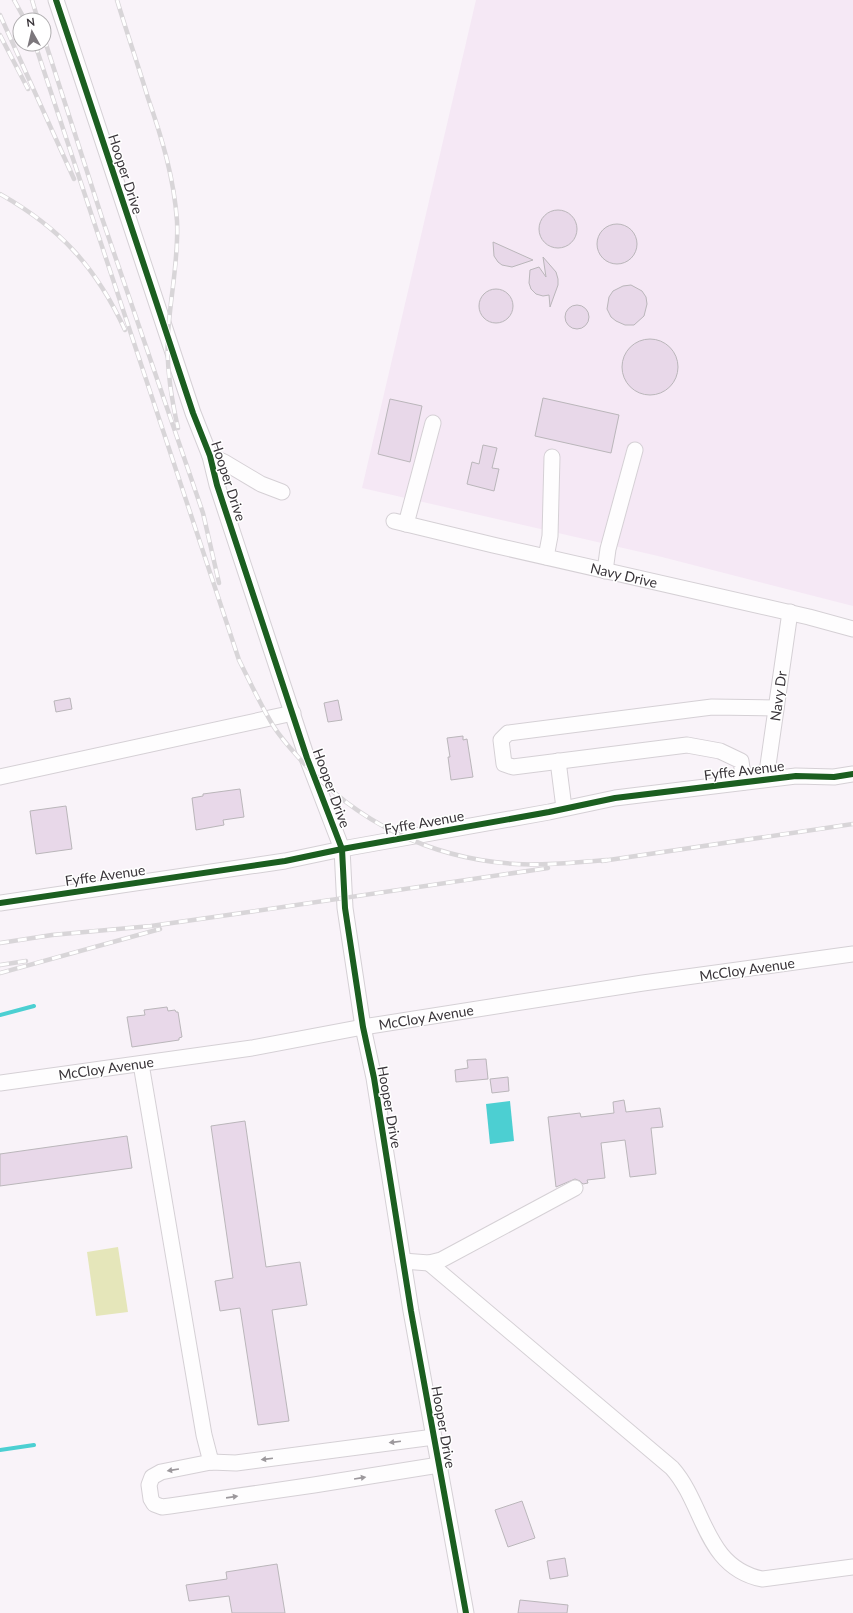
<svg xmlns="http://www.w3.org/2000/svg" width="853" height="1613" viewBox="0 0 853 1613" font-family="Lato,sans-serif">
	<rect width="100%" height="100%" fill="#f9f3f9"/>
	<path fill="#f5e8f5" d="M476,0H853V606L658,556L362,488Z"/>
	<path fill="#e5e6ba" d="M118,1247L128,1312L96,1316L87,1252Z"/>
	<path fill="#4ccfd2" d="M510,1101L514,1141L490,1144L486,1104Z"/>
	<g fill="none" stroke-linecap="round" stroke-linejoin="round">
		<g stroke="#4ccfd2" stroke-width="4">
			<path d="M0,1015L34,1006"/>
			<path d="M0,1450L34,1445"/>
		</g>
	</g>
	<g fill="#e8d8e9" stroke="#bab6ba">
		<circle cx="558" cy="229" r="19"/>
		<circle cx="617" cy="244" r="20"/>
		<path d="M493,242L533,260L512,267L502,265L498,262L494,256Z"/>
		<path d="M543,257L556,272L558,279V285L550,307L549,295L543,296L536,294L531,289L529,283L530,270L539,267L546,277Z"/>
		<path d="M631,285L642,291L646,297L647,304L644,316L634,325H625L616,321L611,317L607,309L609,297L613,291L623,286Z"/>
		<circle cx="496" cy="306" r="17"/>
		<circle cx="577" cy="317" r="12"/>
		<circle cx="650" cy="367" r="28"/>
		<path d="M543,398L619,415L611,453L535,436Z"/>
		<path d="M390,399L422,406L410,462L378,454Z"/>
		<path d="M483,445L497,448L492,468L499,469L494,491L467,484L472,462L479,464Z"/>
		<path d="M70,698L72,709L56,712L54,701Z"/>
		<path d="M338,700L342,720L328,722L324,703Z"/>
		<path d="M463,736V740L467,739L473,777L451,780L448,757H450L447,738Z"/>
		<path d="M240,789L244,817L223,820L224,825L196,830L192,798L203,796V794Z"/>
		<path d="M66,806L72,849L36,854L30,811Z"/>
		<path d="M167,1007L168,1011L175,1010L176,1012H178L182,1037L179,1038V1040L132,1047L127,1017L145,1015L144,1010Z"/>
		<path d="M486,1059L488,1079L456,1082L455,1070L468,1068L467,1060Z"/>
		<path d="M508,1077L509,1091L492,1093L490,1079Z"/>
		<path d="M624,1100L626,1112L660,1108L663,1127L651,1128L656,1174L630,1177L625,1140L601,1143L605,1178L587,1180L588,1183L583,1184L580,1181L575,1179L556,1187L548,1117L580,1113L581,1117L614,1113L613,1102Z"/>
		<path d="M245,1121L266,1267L300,1262L307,1305L272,1310L289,1421L258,1425L240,1308L220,1311L215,1281L233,1278L211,1126Z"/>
		<path d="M127,1136L132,1168L0,1186V1154Z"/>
		<path d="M522,1501L535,1538L508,1547L495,1510Z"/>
		<path d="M565,1558L568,1576L550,1579L547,1561Z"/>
		<path d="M277,1564L285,1613H232L229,1596L189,1601L186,1585L227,1579L226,1572Z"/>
		<path d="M520,1600L568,1605L567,1613H518Z"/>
	</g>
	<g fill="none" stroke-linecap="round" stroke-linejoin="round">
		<g stroke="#d5d0d5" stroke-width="17">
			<g id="minor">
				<path d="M56,0L193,413L210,456L217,485L307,758L342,849L345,908L363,1027L374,1078L411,1311L466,1613"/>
				<path d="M210,456L224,462L261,484L282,492"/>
				<path d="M394,521L493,545L809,617L853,629"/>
				<path d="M406,524L433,423"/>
				<path d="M546,557L550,536L552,457"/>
				<path d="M605,571L608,549L635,450"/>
				<path d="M558,761L564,808"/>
				<path d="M0,777L293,713"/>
				<path d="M766,779L790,612"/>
				<path d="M744,782L741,761L720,751L687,745L513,767L504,764L501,740L508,733L712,707L776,708"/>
				<path d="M0,903L285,861L342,849L549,812L615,798L796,776L834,777L853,774"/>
				<path d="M141,1064L204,1435L211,1462"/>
				<path d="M0,1083L252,1048L363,1027L643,983L853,954"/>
				<path d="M403,1261L429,1263L441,1260L575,1188"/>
				<path d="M429,1263L672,1468C705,1505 704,1567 762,1579L853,1567"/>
				<path d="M434,1437L236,1463L211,1462L161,1472L152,1477L149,1485L151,1499L154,1504L162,1507L170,1506L314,1485L439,1465"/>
			</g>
		</g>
		<use href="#minor" stroke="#fefdfe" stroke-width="15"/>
		<g stroke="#d8d5d8" stroke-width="4.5">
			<g id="rail">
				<path d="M14,0L25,20"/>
				<path d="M32,0L38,20"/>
				<path d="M117,0C127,33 138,65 148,98C162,138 174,178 177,221C179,259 170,297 168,335C166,366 171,397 178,428"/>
				<path d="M0,15L74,179"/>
				<path d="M0,35L28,89"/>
				<path d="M44,38L103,221L203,513L219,583"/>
				<path d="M35,44L239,660C250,682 261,706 274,727C281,738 290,748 299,758C355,822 431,859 516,864C546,866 577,862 607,860"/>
				<path d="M0,194C60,228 96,267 125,330"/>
				<path d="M602,861L853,824"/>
				<path d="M0,943L52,935L151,926L242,913L548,868"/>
				<path d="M0,965L26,961"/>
				<path d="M0,973L160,929"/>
			</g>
		</g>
		<use href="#rail" stroke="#fff" stroke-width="3" stroke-dasharray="9" stroke-linecap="butt"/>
		<g stroke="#fff" stroke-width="8">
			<g id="cycleway">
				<path d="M56,0L193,413L210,456L217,485L307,758L342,849L345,908L363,1027L374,1078L411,1311L466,1613"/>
				<path d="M0,903L285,861L342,849L549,812L615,798L796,776L834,777L853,774"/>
			</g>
		</g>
		<use href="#cycleway" stroke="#1b5e20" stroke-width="6"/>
	</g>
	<defs><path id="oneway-solid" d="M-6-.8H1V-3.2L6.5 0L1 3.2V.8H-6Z"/></defs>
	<g fill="#9c989c">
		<use href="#oneway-solid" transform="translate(395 1442) rotate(173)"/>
		<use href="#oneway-solid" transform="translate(267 1459) rotate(173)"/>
		<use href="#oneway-solid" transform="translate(173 1470) rotate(171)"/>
		<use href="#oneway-solid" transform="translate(360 1478) rotate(-9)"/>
		<use href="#oneway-solid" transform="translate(232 1497) rotate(-8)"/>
	</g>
	<g text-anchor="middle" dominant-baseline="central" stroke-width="3" stroke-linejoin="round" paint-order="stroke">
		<g font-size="14" fill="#393439" stroke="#fff">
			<text transform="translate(126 174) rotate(72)">Hooper Drive</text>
			<text transform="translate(229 481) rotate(72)">Hooper Drive</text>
			<text transform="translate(624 575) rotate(13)">Navy Drive</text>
			<text transform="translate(778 696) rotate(-82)">Navy Dr</text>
			<text transform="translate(744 770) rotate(-7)">Fyffe Avenue</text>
			<text transform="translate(332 788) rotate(70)">Hooper Drive</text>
			<text transform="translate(424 822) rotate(-10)">Fyffe Avenue</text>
			<text transform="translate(105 875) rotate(-8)">Fyffe Avenue</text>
			<text transform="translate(747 969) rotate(-8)">McCloy Avenue</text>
			<text transform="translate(426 1017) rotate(-9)">McCloy Avenue</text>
			<text transform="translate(106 1068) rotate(-8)">McCloy Avenue</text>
			<text transform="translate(390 1107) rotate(80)">Hooper Drive</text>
			<text transform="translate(444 1427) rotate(80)">Hooper Drive</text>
		</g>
	</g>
	<g transform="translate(32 32) rotate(352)"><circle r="19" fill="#ffffff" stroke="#b0aeb0"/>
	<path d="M0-3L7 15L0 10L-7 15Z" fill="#7c777c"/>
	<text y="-6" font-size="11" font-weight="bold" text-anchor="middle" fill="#393439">N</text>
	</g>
</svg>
